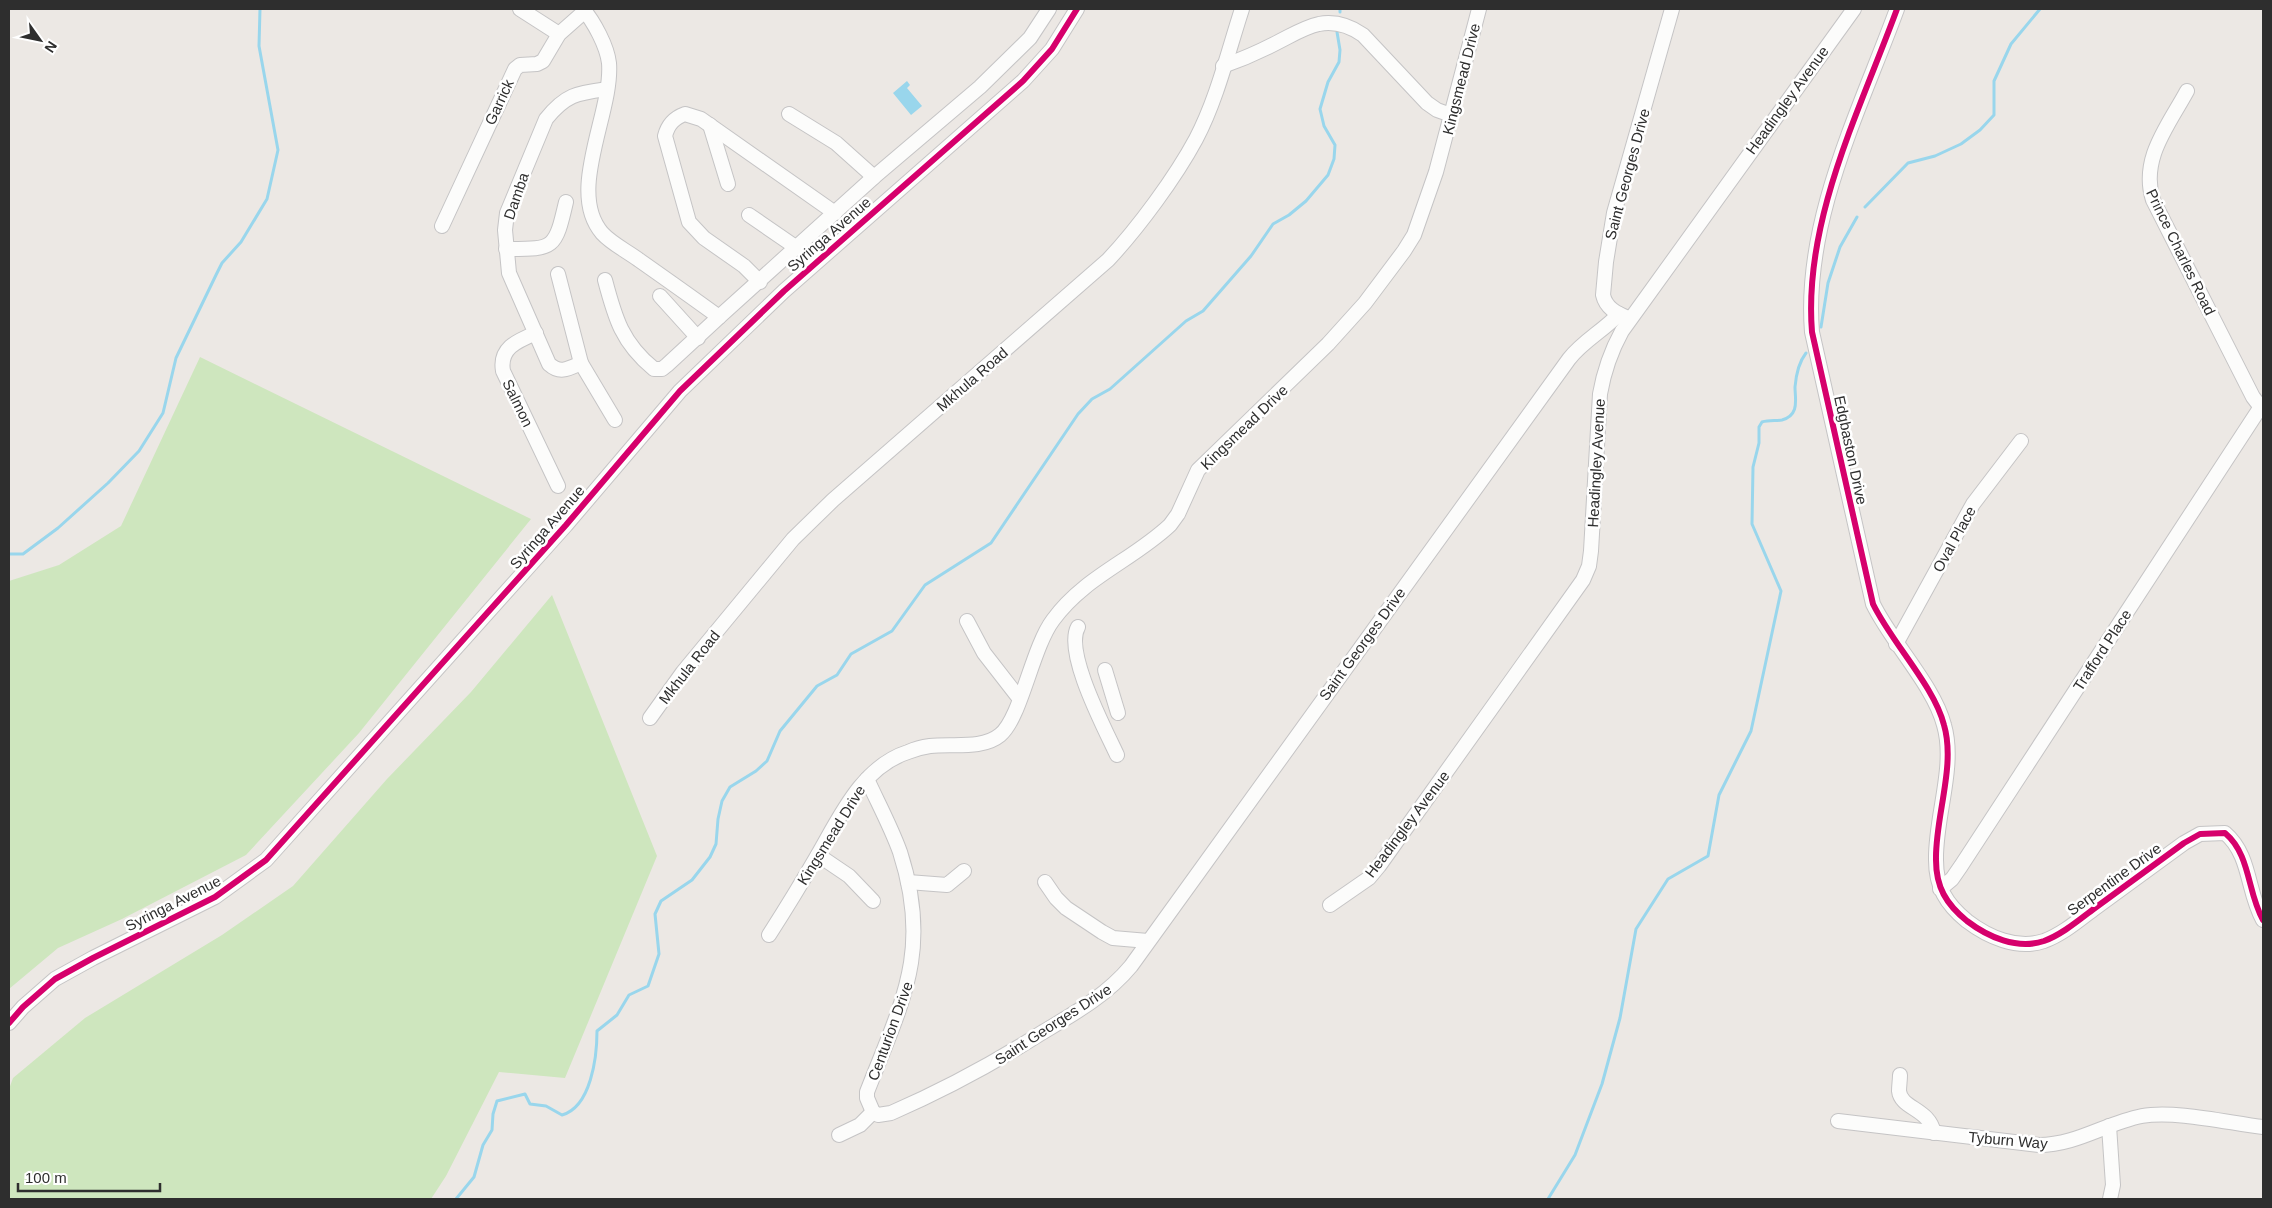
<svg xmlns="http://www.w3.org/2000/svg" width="2272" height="1208" viewBox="0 0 2272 1208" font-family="Arial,sans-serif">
	<rect width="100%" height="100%" fill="#ece8e4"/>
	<g fill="#cee6be">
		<path d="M200,357L531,519L359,733L246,855L122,919L58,948L9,989V581L59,565L121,526Z"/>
		<path d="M552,595L657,856L565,1078L499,1072L446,1176L431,1199H9V1089L13,1078L85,1018L222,935L293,886L387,779L471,692Z"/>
	</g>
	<path fill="#99d6ec" d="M907,81L910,85L907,88L922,106L911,115L893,93Z"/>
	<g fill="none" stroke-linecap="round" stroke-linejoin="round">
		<g stroke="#99d6ec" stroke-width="3">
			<path d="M1340,12V9"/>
			<path d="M1865,207L1908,163L1935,156L1961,144L1980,130L1994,115V81L2011,44L2040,9"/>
			<path d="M1821,327L1828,283L1840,247L1857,217"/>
			<path d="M9,554H23L58,528L108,483L139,451L163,413L176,358L216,275L222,263L241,242L267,199L278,150L259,46L260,9"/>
			<path d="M456,1199L474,1177L483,1145L492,1130L493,1114L497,1101L525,1094L530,1104L546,1106L562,1115C591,1107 597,1057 597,1031L617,1015L629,995L648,986L659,954L655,914L661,901L692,880L710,857L716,844L718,819L722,801L730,787L756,771L767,761L780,731L817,686L837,675L851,654L892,631L925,585L991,543L1078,414L1092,399L1110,389L1186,321L1203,311L1251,256L1273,224L1289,215L1306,201L1328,175L1334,159L1335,145L1324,126L1320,109L1328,82L1339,62L1340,50L1337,32"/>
			<path d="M1548,1199L1575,1155L1602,1084L1620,1018L1636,929L1668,879L1708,856L1719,795L1751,731L1781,591L1752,524L1753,467L1759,443V427L1762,422C1769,420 1776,421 1782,420C1800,415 1795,399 1795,387C1796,375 1799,362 1806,353"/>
		</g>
		<g stroke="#c5c4c5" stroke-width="16">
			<g id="minor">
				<path d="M520,9L559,34"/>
				<path d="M583,9C594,22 607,46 609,63C613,113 566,191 602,233C612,244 627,251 639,260C666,279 693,298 719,317L667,365L662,369H654C622,343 615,318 605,280"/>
				<path d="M1897,9C1860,110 1803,221 1812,332L1873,604C1892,643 1934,686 1944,725C1956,766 1935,817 1936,860C1936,887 1946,904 1967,921C1988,937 2017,950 2044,941C2063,934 2080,919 2095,908C2125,886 2154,865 2184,843L2200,834L2225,833C2251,855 2247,892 2263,920"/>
				<path d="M1223,66C1243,59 1261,51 1280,41C1292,35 1305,27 1319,24C1335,21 1350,26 1363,35L1427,103L1437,110L1451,115"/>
				<path d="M2187,91C2168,126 2140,159 2153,200L2253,397L2263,410"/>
				<path d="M789,114L836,143L874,177"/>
				<path d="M710,125L728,184"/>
				<path d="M749,215L797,248"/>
				<path d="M442,226L515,69L520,65L537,64L543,61L559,34L585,11"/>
				<path d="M506,249C554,249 555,250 566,202"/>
				<path d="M558,274L581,363C568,369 560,374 549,364L509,273L505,230L507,213L546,119C566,94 578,93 607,89"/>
				<path d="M760,282L744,266L704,238L689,222L665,136C668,124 674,118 685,114L701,119L835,213"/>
				<path d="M660,296L698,338"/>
				<path d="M719,317L874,177L980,87L1030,38L1049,9"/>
				<path d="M1628,318C1616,313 1606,308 1603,295L1606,262L1614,213L1672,9"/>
				<path d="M536,333C517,341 499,348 503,371L558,486"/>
				<path d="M581,363L615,420"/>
				<path d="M967,621L984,653L1019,698"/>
				<path d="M1078,627C1064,652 1105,729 1117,755"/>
				<path d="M1896,644L1973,504L2021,441"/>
				<path d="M1105,670L1118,713"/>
				<path d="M650,718L683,672L793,539L833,500L1108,260C1138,228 1175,178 1196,139C1217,99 1228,52 1242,9"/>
				<path d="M867,779C878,803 891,827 900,852C932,951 902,1002 867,1092V1098L873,1112"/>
				<path d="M818,855L849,876L873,901"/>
				<path d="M908,882L947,885L964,871"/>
				<path d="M1045,882L1056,898L1066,908L1102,932L1113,938L1148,941"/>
				<path d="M1940,889L1952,879L1961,866L2260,408"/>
				<path d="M1330,905L1369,878L1379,866L1583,580L1589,566L1591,551L1600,394C1604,371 1611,351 1622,331L1854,9"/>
				<path d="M769,935C785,910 801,884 816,858C839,819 861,767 908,752C915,749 923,747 930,746C951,743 982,750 1000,735C1021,718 1032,648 1053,620C1084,577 1133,560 1170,525L1178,514L1198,470L1328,344L1365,303L1404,251L1414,235L1436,172L1479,9"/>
				<path d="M9,1023L23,1007L55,979L93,958L215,897L266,860L566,525L680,391L784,291L1023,81L1052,49L1077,9"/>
				<path d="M1900,1075C1900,1080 1899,1086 1899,1091C1901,1109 1929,1108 1934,1133"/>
				<path d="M873,1112L878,1115L891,1113C944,1090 994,1063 1043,1032C1075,1013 1107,995 1131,966L1569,359C1583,341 1603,331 1619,314"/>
				<path d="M1838,1121L2039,1145C2076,1145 2106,1123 2142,1116C2175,1110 2229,1123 2263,1127"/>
				<path d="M2109,1126L2113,1185L2110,1199"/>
				<path d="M839,1135L860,1125L873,1112"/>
			</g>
		</g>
		<use href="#minor" stroke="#fcfcfb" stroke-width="14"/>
		<g stroke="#fff" stroke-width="9">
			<g id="cycleway">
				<path d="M1897,9C1860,110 1803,221 1812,332L1873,604C1892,643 1934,686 1944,725C1956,766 1935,817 1936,860C1936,887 1946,904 1967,921C1988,937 2017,950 2044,941C2063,934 2080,919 2095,908C2125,886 2154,865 2184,843L2200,834L2225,833C2251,855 2247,892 2263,920"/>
				<path d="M9,1023L23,1007L55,979L93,958L215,897L266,860L566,525L680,391L784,291L1023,81L1052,49L1077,9"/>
			</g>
		</g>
		<use href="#cycleway" stroke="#d6006c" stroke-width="6"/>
	</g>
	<g text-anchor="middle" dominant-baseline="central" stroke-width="5" stroke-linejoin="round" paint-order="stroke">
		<g font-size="15" fill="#2e2e2e" stroke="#fff">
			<text transform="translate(1461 79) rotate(-76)">Kingsmead Drive</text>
			<text transform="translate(1787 100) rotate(-54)">Headingley Avenue</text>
			<text transform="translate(499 102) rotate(-65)">Garrick</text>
			<text transform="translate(1627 174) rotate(-75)">Saint Georges Drive</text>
			<text transform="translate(516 196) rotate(-71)">Damba</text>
			<text transform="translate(829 234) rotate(-41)">Syringa Avenue</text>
			<text transform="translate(2181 252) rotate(64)">Prince Charles Road</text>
			<text transform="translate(972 379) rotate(-41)">Mkhula Road</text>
			<text transform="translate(518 403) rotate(64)">Salmon</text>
			<text transform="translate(1244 427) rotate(-44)">Kingsmead Drive</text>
			<text transform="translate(1851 450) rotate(78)">Edgbaston Drive</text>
			<text transform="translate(1596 463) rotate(-87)">Headingley Avenue</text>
			<text transform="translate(547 527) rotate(-49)">Syringa Avenue</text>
			<text transform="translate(1954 539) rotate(-61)">Oval Place</text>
			<text transform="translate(1362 644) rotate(-54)">Saint Georges Drive</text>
			<text transform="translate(2102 650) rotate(-57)">Trafford Place</text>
			<text transform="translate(689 667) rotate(-52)">Mkhula Road</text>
			<text transform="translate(1407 824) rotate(-53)">Headingley Avenue</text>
			<text transform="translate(831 835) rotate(-58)">Kingsmead Drive</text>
			<text transform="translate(2114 879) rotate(-36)">Serpentine Drive</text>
			<text transform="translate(173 903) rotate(-27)">Syringa Avenue</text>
			<text transform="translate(1053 1024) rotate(-33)">Saint Georges Drive</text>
			<text transform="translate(890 1031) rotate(-70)">Centurion Drive</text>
			<text transform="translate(2008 1140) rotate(5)">Tyburn Way</text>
		</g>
	</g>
	<rect width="2272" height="1208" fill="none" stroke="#2e2e2e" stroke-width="20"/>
	<g transform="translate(40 40) rotate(123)" stroke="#ffffff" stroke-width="4" paint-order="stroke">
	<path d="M0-4L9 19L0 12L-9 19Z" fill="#2e2e2e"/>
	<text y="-8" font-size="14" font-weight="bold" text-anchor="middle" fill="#2e2e2e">N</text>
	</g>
	<path d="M18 1183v8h142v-8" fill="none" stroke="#2e2e2e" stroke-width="2.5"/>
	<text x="25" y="1183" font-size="15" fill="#2e2e2e" stroke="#ffffff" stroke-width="4" paint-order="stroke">100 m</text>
</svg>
